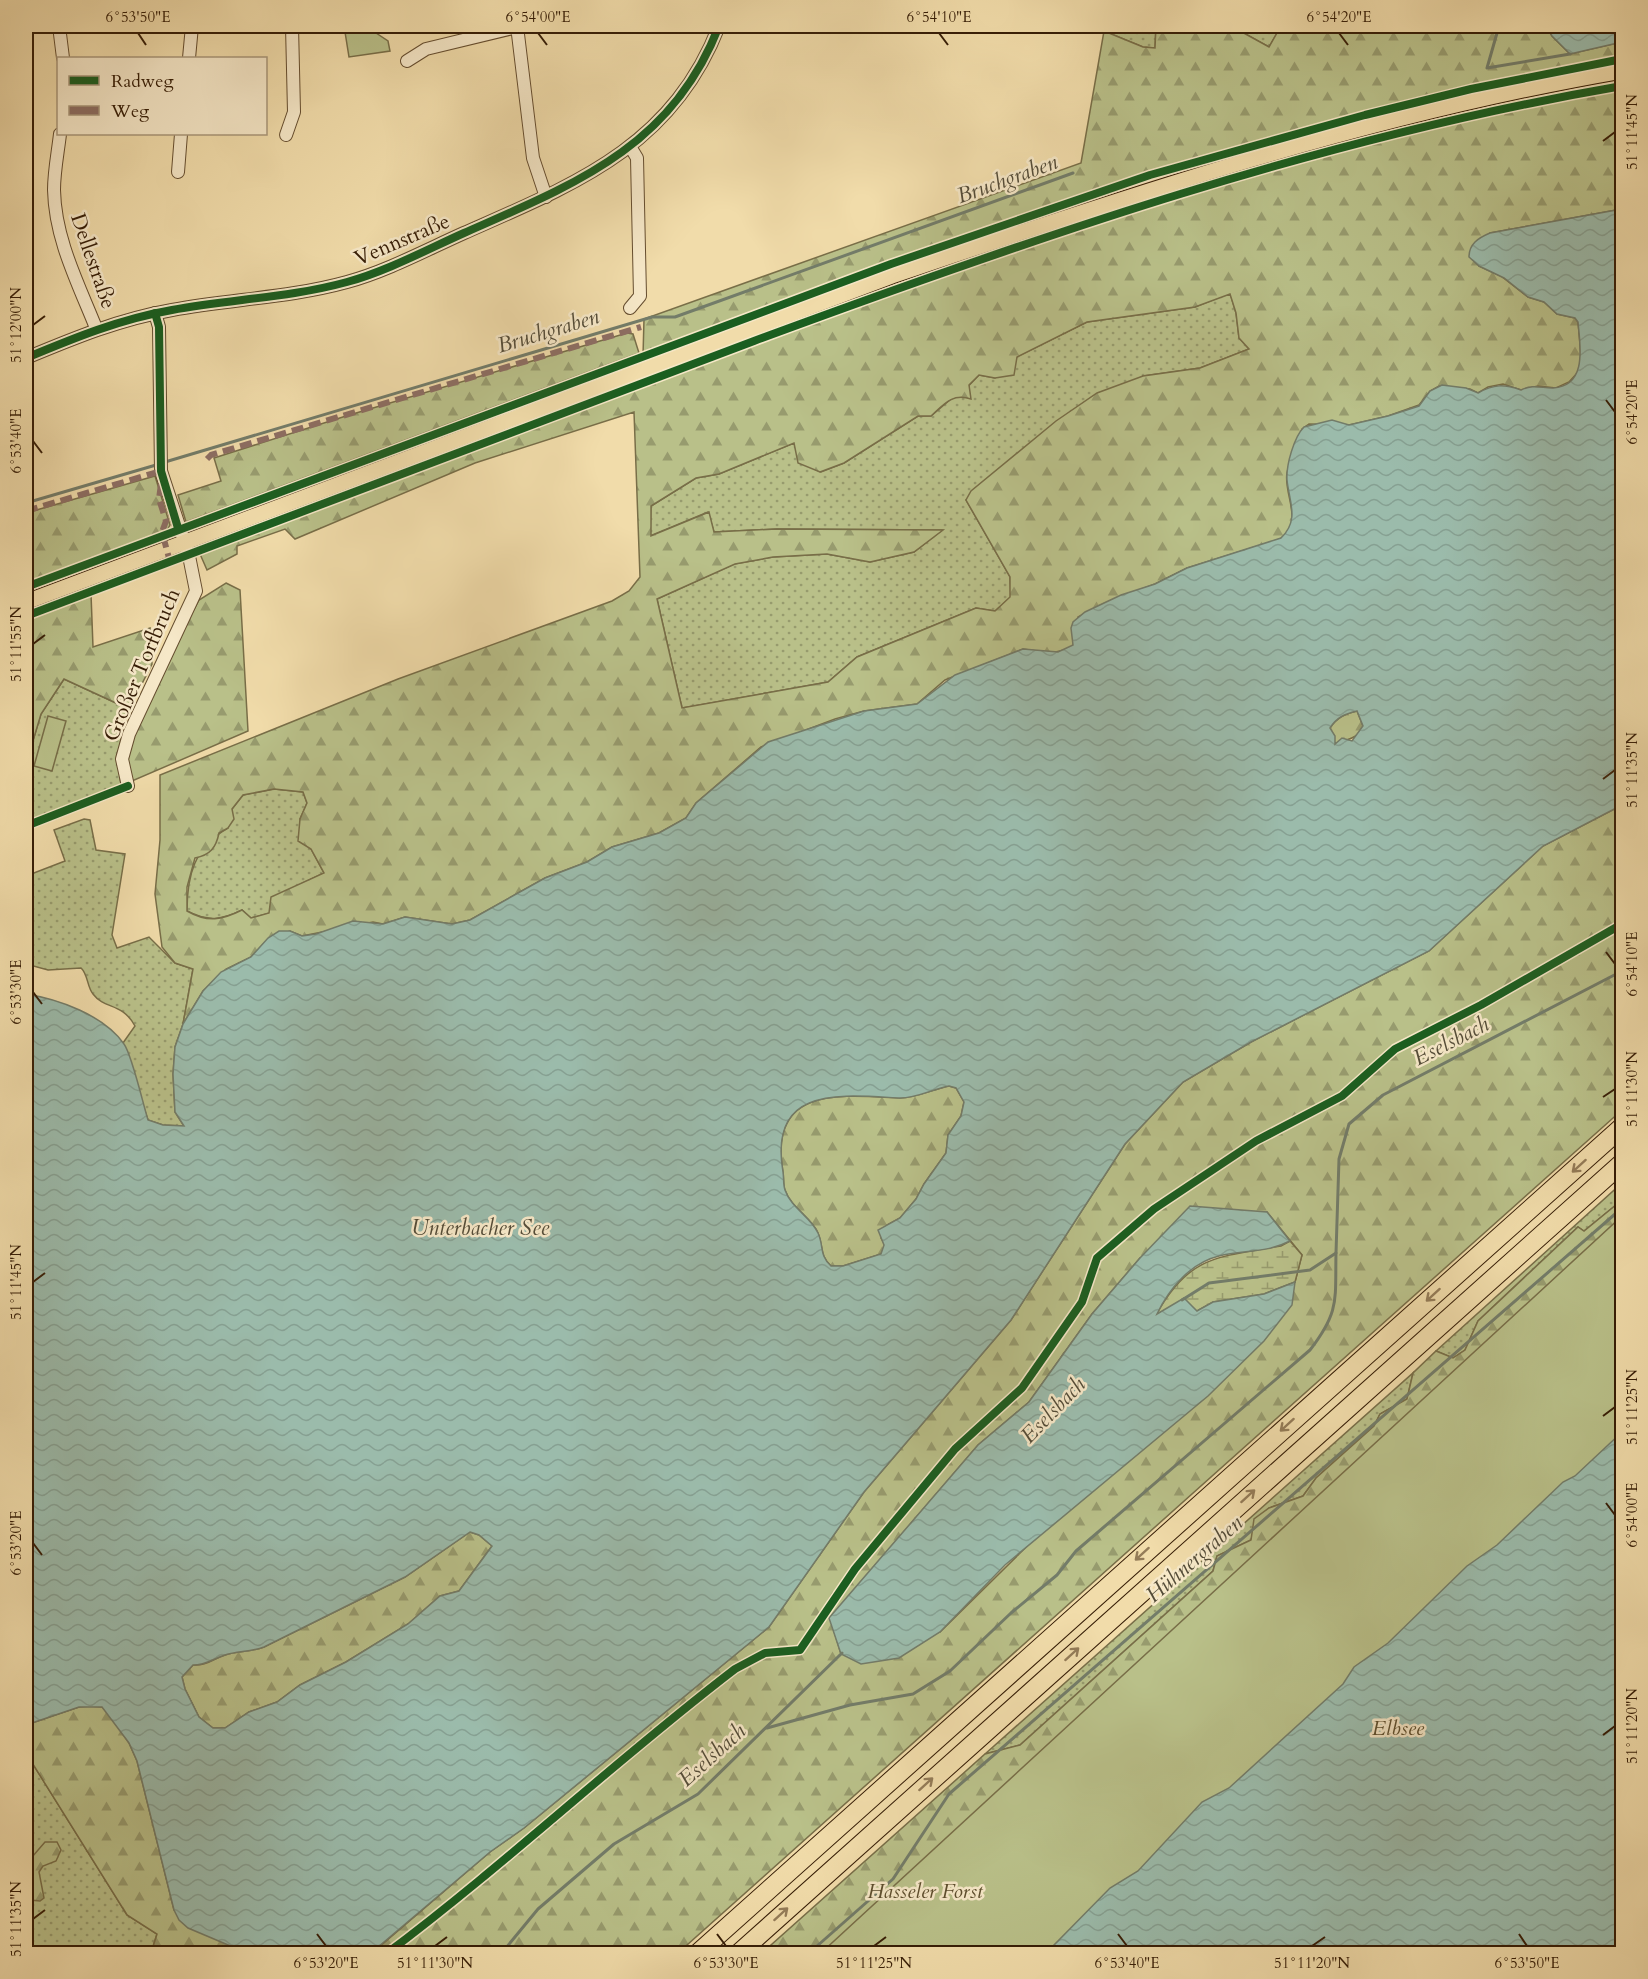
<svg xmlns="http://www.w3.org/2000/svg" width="1648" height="1979" viewBox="0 0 1648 1979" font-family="Cardo,serif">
	<defs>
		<pattern id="grass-dots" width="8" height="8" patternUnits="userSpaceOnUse" patternTransform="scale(1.5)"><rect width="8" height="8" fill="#b9c089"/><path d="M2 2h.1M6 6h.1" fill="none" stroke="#979b6e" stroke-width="1.8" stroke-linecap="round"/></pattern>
		<pattern id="forest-firs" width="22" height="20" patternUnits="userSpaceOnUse" patternTransform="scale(1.5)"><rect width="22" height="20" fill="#b9c089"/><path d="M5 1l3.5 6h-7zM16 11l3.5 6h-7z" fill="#979b6e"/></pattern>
		<pattern id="wetland-marsh" width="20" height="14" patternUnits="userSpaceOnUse" patternTransform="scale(1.5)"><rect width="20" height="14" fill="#b9c089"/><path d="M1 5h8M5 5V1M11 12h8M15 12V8" fill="none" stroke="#979b6e"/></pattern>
		<pattern id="water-waves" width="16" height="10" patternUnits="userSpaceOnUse" patternTransform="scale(1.5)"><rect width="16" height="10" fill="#9bbbab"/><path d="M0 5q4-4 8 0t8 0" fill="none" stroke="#86a092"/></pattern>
	</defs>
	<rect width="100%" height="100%" fill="#f1dcaa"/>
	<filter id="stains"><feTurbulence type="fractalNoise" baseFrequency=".00333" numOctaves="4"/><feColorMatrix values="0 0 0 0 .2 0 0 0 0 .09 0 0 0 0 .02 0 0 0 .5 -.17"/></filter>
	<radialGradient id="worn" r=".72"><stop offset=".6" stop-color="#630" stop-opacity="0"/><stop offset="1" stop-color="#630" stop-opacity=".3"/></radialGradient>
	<g fill="url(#grass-dots)" stroke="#786e48" stroke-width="1.5">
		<path d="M1105,26H1156L1155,48L1143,47L1104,31Z"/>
		<path d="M1231,26H1281L1269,47Z"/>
		<path d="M1230,293L1236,313L1239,338L1249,349L1200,368L1143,376L966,500L1010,577L1011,597L995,611L976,608L857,657L828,682L682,708L657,599L734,564L773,557L827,554L870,562L914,552L942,530L777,529L714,532L708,512L650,536L651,506L696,478L719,474L794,443C798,458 806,466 821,472L844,463L918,416H931L951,399L960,395L979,375L995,378L1016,357L1087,322L1195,307Z"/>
		<path d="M64,679L129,709C120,736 116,757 121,785L26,824V764L41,714Z"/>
		<path d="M274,789L303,792L307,803L300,819L311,849L324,873L301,884L270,913L251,918L242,910C222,920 208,922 187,911C187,876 194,847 228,828L232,809L243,795Z"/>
		<path d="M84,819L90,820L96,850L125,854L112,935L117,948L149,937L175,963L193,969L183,1024L175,1047L173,1074L175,1112L184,1126L163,1125L148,1120L123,1043L135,1026C122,1002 105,1010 93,994C87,987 88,974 81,968L48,970L26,964V876L65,861L54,830Z"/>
		<path d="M1622,1183V1200L1584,1231L1578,1227L1478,1321L1465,1350L1453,1358L1436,1351Z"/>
		<path d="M1413,1373L1407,1399L1380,1414L1374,1426L1316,1478L1303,1496L1269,1508L1251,1540L1217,1556L1213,1571L1020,1745L985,1754Z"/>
		<path d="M26,1753L127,1915L157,1934L151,1953H26Z"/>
	</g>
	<g fill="url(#forest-firs)" stroke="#786e48" stroke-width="1.5" fill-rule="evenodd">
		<path d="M1156,26H1231L1269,47L1281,26H1546L1552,36L1570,54L1622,42V58C1440,93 1260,138 1083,195C935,243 789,301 643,356L644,319L1081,163L1104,31L1143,47L1155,48Z"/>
		<path d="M1622,87V209L1490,233L1479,266L1501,276L1528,297L1544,302L1557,314L1575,318L1578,322L1581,356L1579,371L1569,382L1556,388L1538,386L1521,390L1503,384L1488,387L1478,393L1470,389L1439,386L1430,391L1419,405L1388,416L1349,425L1309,424L1302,429C1297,443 1290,458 1287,473C1283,494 1305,523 1280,539L1187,568L1155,584L1105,603L1078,617L1073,645L1069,649L1051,653L1023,649L945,680L917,704L864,711L835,719L761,747L696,803L686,818L659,833L612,847L587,862L545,878L470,920L452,924L405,917L383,924L373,922L302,936L290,931L268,939L251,957L226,969L203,991L183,1024L193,969L175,963L162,947L155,894L160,840V775L398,679L612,601L629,591L640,577L634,412L475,463L295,539L285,529L237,546V554L207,570L200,554C374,486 547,420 721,355C839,311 956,266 1075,227C1254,169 1438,121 1622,87ZM1230,294L1236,313L1239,338L1249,349L1200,368L1143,376L1097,393L1056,421L971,491L966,500L1010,577V597L995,611L976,608L857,657L828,682L682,708L657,599L735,564L773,557L827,554L870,562L914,552L943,530L777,529L714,532L709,512L651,536V506L696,478L719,474L794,443L798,463L820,472L844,463L918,416H931C944,404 952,393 971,399L969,385L979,375L995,378L1014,375L1017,357L1087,322L1195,307ZM274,789L303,792L307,803L300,819L298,841L311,849L324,873L271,897L269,913L251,918L242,910C222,920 208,923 187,911V887L195,858C210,855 216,848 219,833L228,828L234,819L232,809L243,795Z"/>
		<path d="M627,333L633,334L639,353L186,522L178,495L221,481L214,458L346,416Z"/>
		<path d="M155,476L170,525L165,534L26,585V513Z"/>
		<path d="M226,583L240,590L248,731L132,781L126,761L132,734L166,661L199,600Z"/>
		<path d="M91,594L93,647L150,628L152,664L129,709L64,679L41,714L26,764V618Z"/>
		<path d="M1357,711L1363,726C1355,742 1348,737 1335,745L1330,728C1337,717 1345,714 1357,711Z"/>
		<path d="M1622,805V1110L678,1953L371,1954L490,1852L524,1828L769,1627L864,1492L1011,1320L1125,1144L1183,1082L1251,1042L1429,951L1543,846ZM1267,1212L1302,1255L1295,1282L940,1632L841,1654L830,1618L978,1445L1029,1402L1092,1314L1140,1258Z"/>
		<path d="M949,1086L956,1088L964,1102L961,1116L948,1135L946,1153L924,1184L916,1199L900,1218L887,1225L881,1238L885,1245L881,1254L843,1266H831C819,1255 824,1247 818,1233C811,1217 791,1208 785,1190C783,1185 784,1178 783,1172C768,1086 840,1095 900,1098C917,1098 933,1089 949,1086Z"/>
		<path d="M1622,1200V1325L950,1953L761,1954L985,1754L1020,1745L1213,1571L1217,1556L1251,1540L1254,1519L1269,1508L1303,1496L1316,1478L1374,1426L1380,1414L1407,1399L1413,1373L1436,1351L1453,1358L1465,1350L1478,1321L1578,1227L1584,1231Z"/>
		<path d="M470,1532L479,1535L492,1546L459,1591L440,1596L408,1624L346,1662L300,1685L277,1702L249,1712L225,1728H213L199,1717L185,1689L182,1677L193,1665C207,1666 212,1659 225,1655C238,1651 251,1652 264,1647L405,1577Z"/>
		<path d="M90,1706L102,1707L108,1712L129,1743L137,1761L174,1910L247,1953H151L157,1934L127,1915L26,1753V1725L79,1707Z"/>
		<path d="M45,1842H57L61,1850L56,1861L43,1866L39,1872L44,1898L40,1901L30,1900L26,1895V1864Z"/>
	</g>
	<path fill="url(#wetland-marsh)" stroke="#786e48" stroke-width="1.5" d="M1290,1241L1302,1255L1295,1282L1264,1294L1213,1302L1197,1311L1156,1315C1189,1255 1218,1257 1281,1246Z"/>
	<g fill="#b9c089" stroke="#786e48" stroke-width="1.5">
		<path d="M370,29L388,41L390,51L349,57L345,32Z"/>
		<path d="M48,716L66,721L52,771L34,766Z"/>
		<path d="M1622,1216V1953H821Z"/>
	</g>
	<g fill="url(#water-waves)" stroke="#737c69" stroke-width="1.5" fill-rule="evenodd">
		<path d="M1546,26H1622V42L1570,54L1552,36Z"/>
		<path d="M1622,209V805L1543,846L1429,951L1251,1042L1183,1082L1125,1144L1011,1320L864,1492L769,1627L524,1828L490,1852L371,1953H247L188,1928L179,1920L174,1910L137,1761L129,1743L102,1707H79L26,1725V994C58,999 104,1015 124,1044C132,1055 143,1104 148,1120L163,1125L184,1126L175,1112L173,1074L175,1047L183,1024L203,991L221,972L251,957L268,938L279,931H290L302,936L316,934L353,921L383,924L405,917L452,924L470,920L545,878L587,862L612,847L659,833L686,818L696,803L768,742L864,711L917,704L955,675L1023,649L1058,652L1073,645L1071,628L1073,622L1085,612L1121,595L1155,584L1187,568L1281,538C1300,520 1289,501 1287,480C1286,465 1294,437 1304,427L1332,420L1349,425L1388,416L1419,406L1430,391L1442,385L1466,388L1478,393C1494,384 1504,384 1521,390C1533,384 1541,388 1553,388C1588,386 1580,345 1578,322L1575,318L1557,314L1544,302L1528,297L1504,278L1479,266L1469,257C1469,244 1478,238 1490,233ZM1357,711L1363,726L1352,741L1342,738L1335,744V736L1330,728C1337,717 1345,714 1357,711ZM949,1086L956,1088L964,1102L961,1116L948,1135L946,1153L924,1184L916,1199L900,1218L878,1230L884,1245L881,1254L843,1266H831C819,1255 824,1246 818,1233C811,1217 791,1208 785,1190C783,1184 784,1178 783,1172C768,1085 841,1095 900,1098C917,1098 933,1089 949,1086ZM470,1532L479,1535L492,1546L459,1591L440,1596L408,1624L346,1662L300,1685L277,1702L249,1712L225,1728H213L199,1717L185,1689L182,1677L193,1665C207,1665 212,1659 225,1655C238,1651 251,1652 264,1647L405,1577Z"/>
		<path d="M1190,1206L1267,1212L1290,1241C1267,1253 1244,1250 1219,1256C1190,1263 1169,1289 1157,1314L1184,1298L1197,1311L1213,1302L1264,1294L1295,1282L1292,1305L1264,1341L1208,1396L1005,1565L940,1632L899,1658L861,1664L841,1654L829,1618L978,1445L1029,1402L1092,1314L1140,1258Z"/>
		<path d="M1622,1432V1940L1610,1953H1040L1051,1948L1110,1888L1138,1871L1202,1802L1229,1788L1343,1684L1354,1667L1388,1643L1467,1566L1497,1545L1563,1482L1575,1476Z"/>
	</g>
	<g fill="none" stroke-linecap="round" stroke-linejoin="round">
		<g stroke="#737c69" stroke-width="3">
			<path d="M1499,26L1487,68L1570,54"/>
			<path d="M165,462L652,317H675L1073,173"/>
			<path d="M26,503L156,465"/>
			<path d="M1182,1300L1209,1283L1310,1270L1336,1253L1339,1159L1349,1124L1383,1095L1622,971"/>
			<path d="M767,1728L850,1705L913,1694L950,1671L1011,1613L1057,1575L1076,1551L1310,1350C1340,1311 1335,1300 1336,1253"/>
			<path d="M501,1954L538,1909L614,1844L698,1794L842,1653"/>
			<path d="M808,1954L893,1879L949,1794L1622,1208"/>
		</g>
		<g stroke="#654d2f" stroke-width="14">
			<g id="minor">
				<path d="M59,26L63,58"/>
				<path d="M517,26L533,158L546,197"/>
				<path d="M189,58L192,26"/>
				<path d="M407,61L426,49L517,27"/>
				<path d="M60,134C58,152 54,171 54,190C55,239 78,283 96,328"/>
				<path d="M286,135L294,112L292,26"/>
				<path d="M178,172L181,134"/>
				<path d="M630,308L640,296L637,158L631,148"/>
				<path d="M26,358C74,338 120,319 172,310C230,299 289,298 347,282C387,271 426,250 464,233C575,184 672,147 719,26"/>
				<path d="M128,786L122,759L129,734L196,591L189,556L161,471L159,327L155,313"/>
			</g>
		</g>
		<g stroke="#361d06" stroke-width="17">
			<path id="major" d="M26,602L892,276C1132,194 1372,114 1622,71"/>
		</g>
		<g stroke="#361d06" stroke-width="20">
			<g id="highway">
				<path d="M697,1954L1622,1127"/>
				<path d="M738,1954L1622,1163"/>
			</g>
		</g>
		<use href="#minor" stroke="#f6e8c8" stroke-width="12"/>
		<use href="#major" stroke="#f1dcaa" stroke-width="15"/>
		<use href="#highway" stroke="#f1dcaa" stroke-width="18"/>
		<g stroke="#8d6e63" stroke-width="6" stroke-dasharray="12 6" stroke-linecap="butt">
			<path d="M207,459L211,455L641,327"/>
			<path d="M161,484L159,499L166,521L162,532L170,562"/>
			<path d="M26,511L161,471"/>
		</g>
		<g stroke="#f6e8c8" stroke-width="11">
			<g id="cycleway">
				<path d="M155,313L159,327L161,471L178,528"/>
				<path d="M26,358C74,338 120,319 172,310C230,299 289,298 347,282C387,271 426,250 464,233C575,184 672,147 719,26"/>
				<path d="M26,587L891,264L1150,175L1365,115L1471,89L1622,59"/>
				<path d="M26,616C269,526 511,431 754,341C1038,236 1324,137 1622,86"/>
				<path d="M26,826L128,786"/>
				<path d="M386,1954C506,1864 616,1760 735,1669L765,1653L800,1650L855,1569L955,1449L1022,1388L1082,1302L1097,1258L1154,1209L1256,1141L1342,1096L1395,1049L1481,1005L1622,924"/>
			</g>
		</g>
		<use href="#cycleway" stroke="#1b5e20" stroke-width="8"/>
	</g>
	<defs><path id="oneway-shaft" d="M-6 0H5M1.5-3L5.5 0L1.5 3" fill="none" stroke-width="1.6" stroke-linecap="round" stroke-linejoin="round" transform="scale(1.5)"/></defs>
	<g stroke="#947c58">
		<use href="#oneway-shaft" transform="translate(1579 1166) rotate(138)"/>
		<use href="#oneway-shaft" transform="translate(1433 1295) rotate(138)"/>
		<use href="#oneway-shaft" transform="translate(1287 1425) rotate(138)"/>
		<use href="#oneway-shaft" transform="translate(1248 1496) rotate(-42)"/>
		<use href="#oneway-shaft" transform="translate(1142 1554) rotate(138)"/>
		<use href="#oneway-shaft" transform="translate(1072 1654) rotate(-42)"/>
		<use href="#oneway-shaft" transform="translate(926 1784) rotate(-42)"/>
		<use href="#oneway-shaft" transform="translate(781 1914) rotate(-42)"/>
	</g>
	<path fill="none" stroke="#361d06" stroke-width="2" d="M138,33L146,45M538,33L547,45M939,33L948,45M1339,33L1348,45M1603,141L1615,132M33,325L45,316M1606,400L1615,412M33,441L42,453M33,644L45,635M1603,779L1615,770M1606,952L1615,964M33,992L42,1004M1603,1097L1615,1089M33,1282L45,1273M1603,1416L1615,1407M1606,1503L1615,1515M33,1543L42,1555M1603,1735L1615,1726M33,1919L45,1910M317,1934L326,1946M717,1934L726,1946M1118,1934L1127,1946M1519,1934L1527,1946M435,1946L447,1937M874,1946L886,1937M1312,1946L1325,1937"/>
	<g text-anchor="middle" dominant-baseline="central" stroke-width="5" stroke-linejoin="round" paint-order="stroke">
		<g font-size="21" fill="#361d06" stroke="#f6e8c8">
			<text transform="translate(402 240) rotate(-23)">Vennstraße</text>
			<text transform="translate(93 261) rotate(71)">Dellestraße</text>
			<text transform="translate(142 665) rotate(-67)">Großer Torfbruch</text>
		</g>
		<g font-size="21" font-style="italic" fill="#5d4e2d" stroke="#f6e8c8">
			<text x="1398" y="1728">Elbsee</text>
			<text x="925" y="1891">Hasseler Forst</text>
		</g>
		<g font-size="22" font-style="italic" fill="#544c38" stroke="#f6e8c8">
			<text transform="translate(1007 179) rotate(-20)">Bruchgraben</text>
			<text transform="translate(548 331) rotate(-17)">Bruchgraben</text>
			<text transform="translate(1451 1041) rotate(-27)">Eselsbach</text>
			<text x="480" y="1228">Unterbacher See</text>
			<text transform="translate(1053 1410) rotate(-46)">Eselsbach</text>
			<text transform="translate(1194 1559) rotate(-41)">Hühnergraben</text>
			<text transform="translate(712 1755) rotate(-42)">Eselsbach</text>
		</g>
	</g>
	<rect width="1648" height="1979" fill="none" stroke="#f1dcaa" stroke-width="66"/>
	<rect x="57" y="57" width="210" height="78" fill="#f6e8c8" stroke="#a9977a" stroke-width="1.5"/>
	<rect x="69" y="76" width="30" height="9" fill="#1b5e20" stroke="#a9977a" stroke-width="1.5"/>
	<text x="111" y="87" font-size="18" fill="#361d06">Radweg</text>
	<rect x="69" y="106" width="30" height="9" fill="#8d6e63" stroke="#a9977a" stroke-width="1.5"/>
	<text x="111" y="117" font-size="18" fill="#361d06">Weg</text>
	<rect x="33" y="33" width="1582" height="1913" fill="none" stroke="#361d06" stroke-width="2"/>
	<g font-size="15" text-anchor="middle" fill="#361d06">
		<text x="138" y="22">6°53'50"E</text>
		<text x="538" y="22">6°54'00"E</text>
		<text x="939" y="22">6°54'10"E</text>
		<text x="1339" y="22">6°54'20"E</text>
		<text transform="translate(1632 132) rotate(-90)" y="5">51°11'45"N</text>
		<text transform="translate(16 325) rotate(-90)" y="5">51°12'00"N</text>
		<text transform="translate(1632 412) rotate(-90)" y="5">6°54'20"E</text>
		<text transform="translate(16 441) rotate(-90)" y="5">6°53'40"E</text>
		<text transform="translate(16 644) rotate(-90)" y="5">51°11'55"N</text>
		<text transform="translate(1632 770) rotate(-90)" y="5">51°11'35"N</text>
		<text transform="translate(1632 964) rotate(-90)" y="5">6°54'10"E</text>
		<text transform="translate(16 992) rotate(-90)" y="5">6°53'30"E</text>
		<text transform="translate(1632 1089) rotate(-90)" y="5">51°11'30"N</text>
		<text transform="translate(16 1282) rotate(-90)" y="5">51°11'45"N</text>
		<text transform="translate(1632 1407) rotate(-90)" y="5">51°11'25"N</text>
		<text transform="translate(1632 1515) rotate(-90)" y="5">6°54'00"E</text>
		<text transform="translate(16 1543) rotate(-90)" y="5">6°53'20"E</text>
		<text transform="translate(1632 1726) rotate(-90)" y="5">51°11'20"N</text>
		<text transform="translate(16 1919) rotate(-90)" y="5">51°11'35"N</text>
		<text x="326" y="1968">6°53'20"E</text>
		<text x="435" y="1968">51°11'30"N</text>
		<text x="726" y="1968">6°53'30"E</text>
		<text x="874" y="1968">51°11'25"N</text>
		<text x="1127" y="1968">6°53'40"E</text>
		<text x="1312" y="1968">51°11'20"N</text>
		<text x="1527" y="1968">6°53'50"E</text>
	</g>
	<rect width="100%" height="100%" filter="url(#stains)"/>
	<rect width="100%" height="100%" fill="url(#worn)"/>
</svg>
